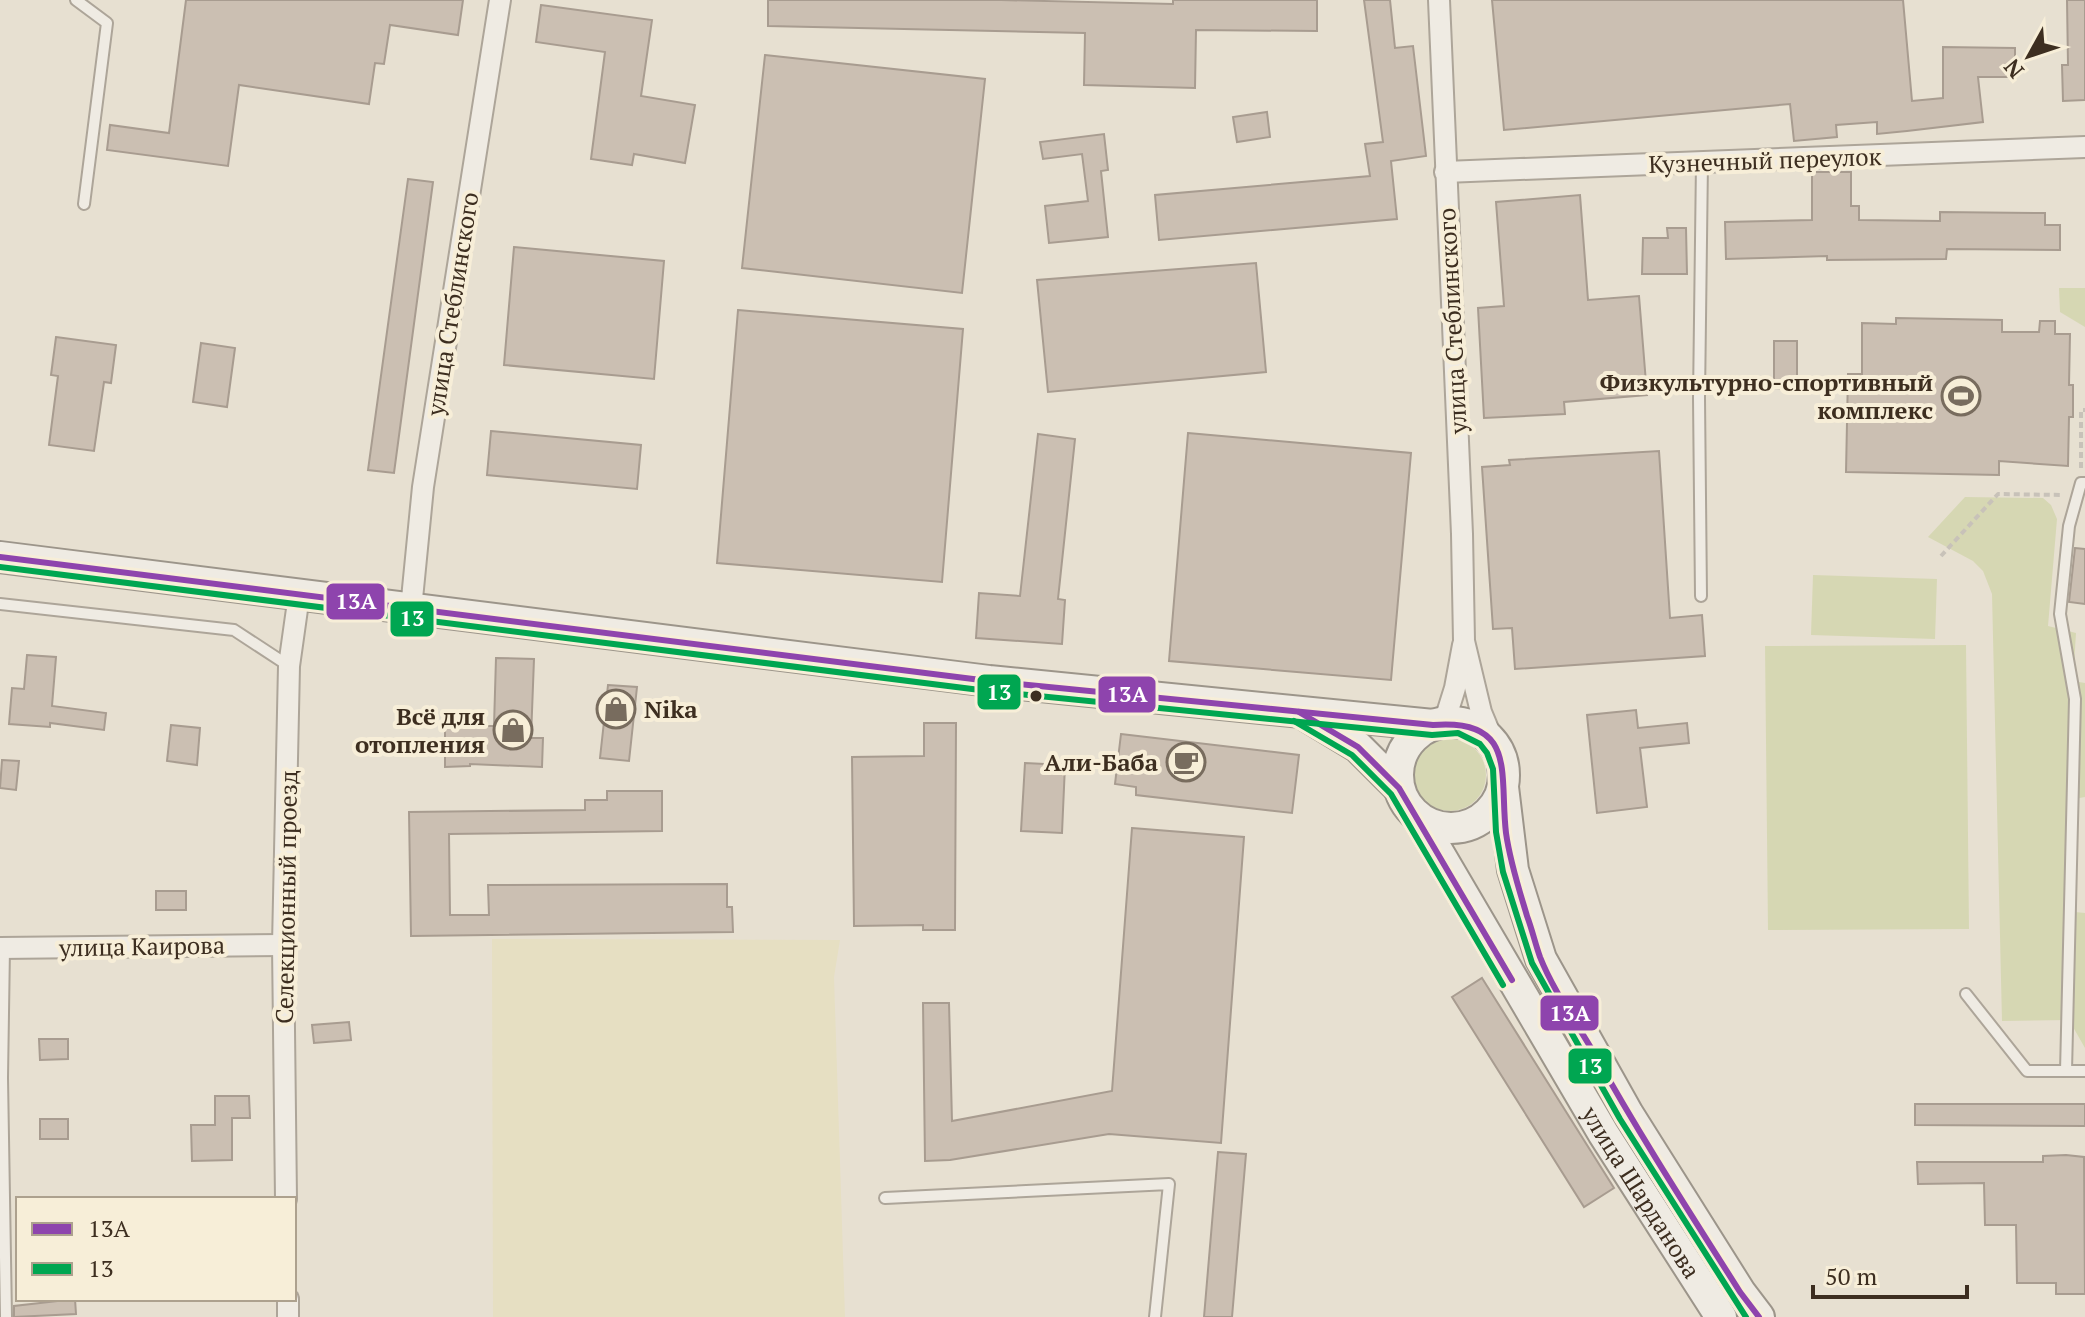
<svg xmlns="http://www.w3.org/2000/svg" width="2085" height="1317" viewBox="0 0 2085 1317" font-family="'PT Serif',serif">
	<rect width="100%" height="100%" fill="#e7e0d1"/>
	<path fill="#e6dfc2" d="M492,939L840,940L834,977L845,1317H493Z"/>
	<g fill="#d6d7b3">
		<path d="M2059,288H2085V327L2060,312Z"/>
		<path d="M1965,497L2043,498L2051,505L2057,519L2048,626L2076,633L2073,681L2085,683V797L2068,800L2065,911L2085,913V1048L2069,1020L2002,1021L1992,594L1983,571L1973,561L1928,537Z"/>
		<path d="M1813,575L1937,579L1935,639L1811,635Z"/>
		<path d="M1966,645L1969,929L1768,930L1765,646Z"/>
		<circle cx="1450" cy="775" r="36"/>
	</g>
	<g fill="#cbbfb2" stroke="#a89c90" stroke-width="2">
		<path d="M186,0H463L458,35L390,25L384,64L375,63L369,104L239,85L228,166L107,150L110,125L169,133Z"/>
		<path d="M768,0H1001L1173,4V0H1317V31L1196,30L1195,88L1084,85L1085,33L768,26Z"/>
		<path d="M1364,0H1390L1395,48L1413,46L1426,156L1391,161L1397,219L1159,240L1155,195L1370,176L1365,144L1383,142Z"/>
		<path d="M1492,0H1903L1912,101L1943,98V47L2015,48V77H1978L1983,122L1907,131L1877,134V122L1836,125L1837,137L1794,141L1790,104L1504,130Z"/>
		<path d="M2067,0H2085V100L2063,101L2062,65H2068Z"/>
		<path d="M541,5L652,20L641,96L695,105L685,163L634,154L632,165L591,159L605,52L536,42Z"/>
		<path d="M765,55L985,79L962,293L742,268Z"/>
		<path d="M1267,112L1270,137L1237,142L1233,117Z"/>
		<path d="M1104,134L1108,170L1101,171L1108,237L1049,243L1045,206L1088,201L1082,154L1043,159L1040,142Z"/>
		<path d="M1812,172H1851V206H1859V220L1940,221V212L2045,213V225H2060V250L1947,249L1946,259L1827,260V256L1726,259L1725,222L1812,220Z"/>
		<path d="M408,179L433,182L394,473L368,470Z"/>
		<path d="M1580,195L1588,300L1639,296L1647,395L1564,402L1565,414L1484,418L1478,308L1504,306L1496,202Z"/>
		<path d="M1667,228H1686L1687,274H1642L1643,238H1668Z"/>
		<path d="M514,247L664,261L654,379L504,365Z"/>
		<path d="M1256,263L1266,372L1048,392L1037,280Z"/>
		<path d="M738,310L963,329L942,582L717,563Z"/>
		<path d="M1896,318L2002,320V332H2039L2040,321H2055V334H2070L2069,385H2073V417H2069L2068,466L1999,461V475L1846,472L1848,374H1862V323L1896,324Z"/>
		<path d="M56,337L116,345L111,383L104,382L94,451L49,445L58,376L51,375Z"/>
		<path d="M1774,341H1797V389L1774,388Z"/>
		<path d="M201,343L235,348L227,407L193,402Z"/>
		<path d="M491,431L641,445L637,489L487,475Z"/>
		<path d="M1188,433L1411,453L1391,680L1169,661Z"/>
		<path d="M1038,434L1075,439L1058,599L1065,600L1062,644L976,638L979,593L1020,596Z"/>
		<path d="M1659,451L1670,618L1702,615L1705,656L1515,669L1512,628L1493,629L1482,467L1510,465L1509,460Z"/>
		<path d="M2075,548L2085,549V604L2069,602Z"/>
		<path d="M27,655L56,657L52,706L106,713L104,730L50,723V727L9,724L12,688L24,689Z"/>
		<path d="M496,658L534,659L531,738H543L542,767L470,764V766L445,767V726H494Z"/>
		<path d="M608,685L637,687L629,761L600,758Z"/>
		<path d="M1636,710L1638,728L1687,723L1689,743L1640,748L1647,807L1597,813L1587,715Z"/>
		<path d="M924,723H956L955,930H923V925L854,926L852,757L924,756Z"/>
		<path d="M171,725L200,728L197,765L167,761Z"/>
		<path d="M1121,734L1299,755L1292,813L1136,795V787L1115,784Z"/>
		<path d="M2,760L19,761L16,790L0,788Z"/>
		<path d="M1025,763L1065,765L1062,833L1021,831Z"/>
		<path d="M607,791H662V831L449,834L450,915H489L488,885L727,884V907H732L733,932L411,936L409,812L585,810V800H607Z"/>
		<path d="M1132,828L1244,837L1221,1143L1109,1134L950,1160L925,1161L923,1003H949L952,1121L1112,1091Z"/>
		<rect x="156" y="891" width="30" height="19"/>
		<path d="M1482,978L1614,1188L1584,1207L1452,997Z"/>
		<path d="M349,1022L351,1040L314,1043L312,1025Z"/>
		<path d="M39,1039H68V1059L40,1060Z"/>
		<path d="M215,1096H249L250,1118H232V1160L192,1161L191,1125H215Z"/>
		<path d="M1915,1104H2085V1126L1915,1125Z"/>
		<rect x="40" y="1119" width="28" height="20"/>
		<path d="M1218,1152L1246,1154L1232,1317H1204Z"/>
		<path d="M2066,1155L2084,1157L2085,1294H2056V1283H2017L2016,1225H1985L1984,1183L1918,1184L1917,1162H2043V1156Z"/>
		<path d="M75,1299L76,1314L14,1317V1306Z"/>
	</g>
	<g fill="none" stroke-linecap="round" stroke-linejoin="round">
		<g stroke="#ada599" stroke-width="14">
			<g id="service">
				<path d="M76,0L107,23L84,204"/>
				<path d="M1701,596L1699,398L1702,162"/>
				<path d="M0,604L234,630L289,666"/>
				<path d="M4,948L2,1078L6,1317"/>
				<path d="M1966,994L2027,1071H2066L2075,699L2060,614L2069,526L2081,483H2085"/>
				<path d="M2066,1071H2085"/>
				<path d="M885,1198L1169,1184L1155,1317"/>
			</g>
		</g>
		<g stroke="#ada599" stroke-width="24">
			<g id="minor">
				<path d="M1439,0L1462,534L1464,641L1481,712L1496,748"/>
				<path d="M1445,172L2085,147"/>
				<path d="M411,609L423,487L500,0"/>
				<path d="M1444,723L1455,688L1463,645"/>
				<path d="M0,948L283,945"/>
				<path d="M286,1199L283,945L289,666L299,595"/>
				<path d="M288,1299V1317"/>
			</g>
		</g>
		<g stroke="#9c958a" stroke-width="34">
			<g id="secondary">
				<path d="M0,557L989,681L1433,725"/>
				<path d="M1307,716L1358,747L1399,788"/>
				<circle cx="1451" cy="775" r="53"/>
				<path d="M1503,787L1513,870L1541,959L1628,1114L1740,1292L1759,1317"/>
				<path id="s1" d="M1417,816L1603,1133L1721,1317"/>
			</g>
		</g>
		<g stroke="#c8c2b9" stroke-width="4" stroke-dasharray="6 4" stroke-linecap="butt">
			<path d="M2081,468V410H2085"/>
			<path d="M1941,556L1998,494L2063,495"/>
		</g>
		<use href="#service" stroke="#efebe3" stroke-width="10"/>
		<use href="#minor" stroke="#efebe3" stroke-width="20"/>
		<use href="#secondary" stroke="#efebe3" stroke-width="30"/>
		<g stroke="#f7eed8" stroke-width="12">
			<g id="bus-1">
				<path d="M0,557L989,681L1433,725C1518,718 1499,775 1506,833C1510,862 1519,889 1527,916C1532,929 1535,943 1540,957C1553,990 1576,1022 1594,1053C1639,1134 1690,1213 1740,1292L1759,1317"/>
				<path d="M1299,712L1358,747L1399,788L1512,980"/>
			</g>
		</g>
		<g stroke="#f7eed8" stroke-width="12">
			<g id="bus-2">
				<path d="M0,567L988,691L1432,735L1458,733L1480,744L1487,753L1493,769L1496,832L1503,872L1532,963L1620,1119L1746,1317"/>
				<path d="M1294,721L1352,755L1391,794L1503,985"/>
			</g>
		</g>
		<use href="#bus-1" stroke="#8e44ad" stroke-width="6"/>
		<use href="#bus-2" stroke="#00a651" stroke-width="6"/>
	</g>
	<defs>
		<g id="stadium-ring" transform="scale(2)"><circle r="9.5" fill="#f7eed8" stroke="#786c5e" stroke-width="1.5"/><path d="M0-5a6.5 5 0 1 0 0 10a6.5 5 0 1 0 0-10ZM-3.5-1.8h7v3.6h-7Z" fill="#786c5e"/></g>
		<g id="shop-ring" transform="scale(2)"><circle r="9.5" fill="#f7eed8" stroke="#786c5e" stroke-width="1.5"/><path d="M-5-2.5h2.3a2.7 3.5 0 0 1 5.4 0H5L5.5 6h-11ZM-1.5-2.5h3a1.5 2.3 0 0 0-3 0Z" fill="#786c5e"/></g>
		<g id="cafe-ring" transform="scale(2)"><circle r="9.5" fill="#f7eed8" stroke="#786c5e" stroke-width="1.5"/><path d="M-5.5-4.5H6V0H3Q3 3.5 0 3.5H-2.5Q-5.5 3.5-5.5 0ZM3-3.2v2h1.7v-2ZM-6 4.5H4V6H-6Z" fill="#786c5e"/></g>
	</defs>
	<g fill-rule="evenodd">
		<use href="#stadium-ring" x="1961" y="396"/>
		<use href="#shop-ring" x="616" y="709"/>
		<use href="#shop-ring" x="513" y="730"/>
		<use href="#cafe-ring" x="1186" y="762"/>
	</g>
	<circle fill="#3d2e20" stroke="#f7eed8" stroke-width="3" cx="1036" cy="696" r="7"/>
	<g text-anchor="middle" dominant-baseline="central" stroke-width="8" stroke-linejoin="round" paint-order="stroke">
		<g font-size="24" fill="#3d2e20" stroke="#f7eed8">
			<text transform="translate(1765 160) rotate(-2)">Кузнечный переулок</text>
			<text transform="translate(452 304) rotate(-81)">улица Стеблинского</text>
			<text transform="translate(1452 321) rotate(-93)">улица Стеблинского</text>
			<text transform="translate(286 897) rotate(-89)">Селекционный проезд</text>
			<text transform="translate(142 946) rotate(-1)">улица Каирова</text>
			<text stroke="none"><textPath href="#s1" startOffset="438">улица Шарданова</textPath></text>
		</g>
		<g font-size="24" font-weight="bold" fill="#3d2e20" stroke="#f7eed8" text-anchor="end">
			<text x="1933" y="382">Физкультурно-спортивный<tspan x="1933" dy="28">комплекс</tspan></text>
			<text x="644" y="709" text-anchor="start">Nika</text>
			<text x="485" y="716">Всё для<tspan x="485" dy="28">отопления</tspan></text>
			<text x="1158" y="762">Али-Баба</text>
		</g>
	</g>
	<g stroke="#f7eed8" stroke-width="3">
		<rect x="325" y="582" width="61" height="39" rx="8" fill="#8e44ad"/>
		<rect x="389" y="600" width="46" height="38" rx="8" fill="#00a651"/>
		<rect x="976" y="673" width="46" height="38" rx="8" fill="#00a651"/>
		<rect x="1097" y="675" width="60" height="39" rx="8" fill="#8e44ad"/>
		<rect x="1539" y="994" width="61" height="38" rx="8" fill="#8e44ad"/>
		<rect x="1567" y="1047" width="46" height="38" rx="8" fill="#00a651"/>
	</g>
	<g font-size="22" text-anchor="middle" font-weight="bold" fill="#fff">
		<text x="356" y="609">13А</text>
		<text x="412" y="626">13</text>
		<text x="999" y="700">13</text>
		<text x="1127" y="702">13А</text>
		<text x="1570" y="1021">13А</text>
		<text x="1590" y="1074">13</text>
	</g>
	<rect x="16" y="1197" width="280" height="104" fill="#f7eed8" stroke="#ada18e" stroke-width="2"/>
	<rect x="32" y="1223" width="40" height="12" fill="#8e44ad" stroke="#ada18e" stroke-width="2"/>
	<text x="88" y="1237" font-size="24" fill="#3d2e20">13А</text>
	<rect x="32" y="1263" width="40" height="12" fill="#00a651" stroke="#ada18e" stroke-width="2"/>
	<text x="88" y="1277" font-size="24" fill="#3d2e20">13</text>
	<g transform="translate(2029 56) rotate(230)" stroke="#f7eed8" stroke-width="6" paint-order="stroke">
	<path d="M0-6L14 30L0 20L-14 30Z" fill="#3d2e20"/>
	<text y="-12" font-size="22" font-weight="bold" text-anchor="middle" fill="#3d2e20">N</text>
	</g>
	<path d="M1813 1285v12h154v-12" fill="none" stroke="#3d2e20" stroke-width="4"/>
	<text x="1825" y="1285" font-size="24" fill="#3d2e20" stroke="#f7eed8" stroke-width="6" paint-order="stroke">50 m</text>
</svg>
